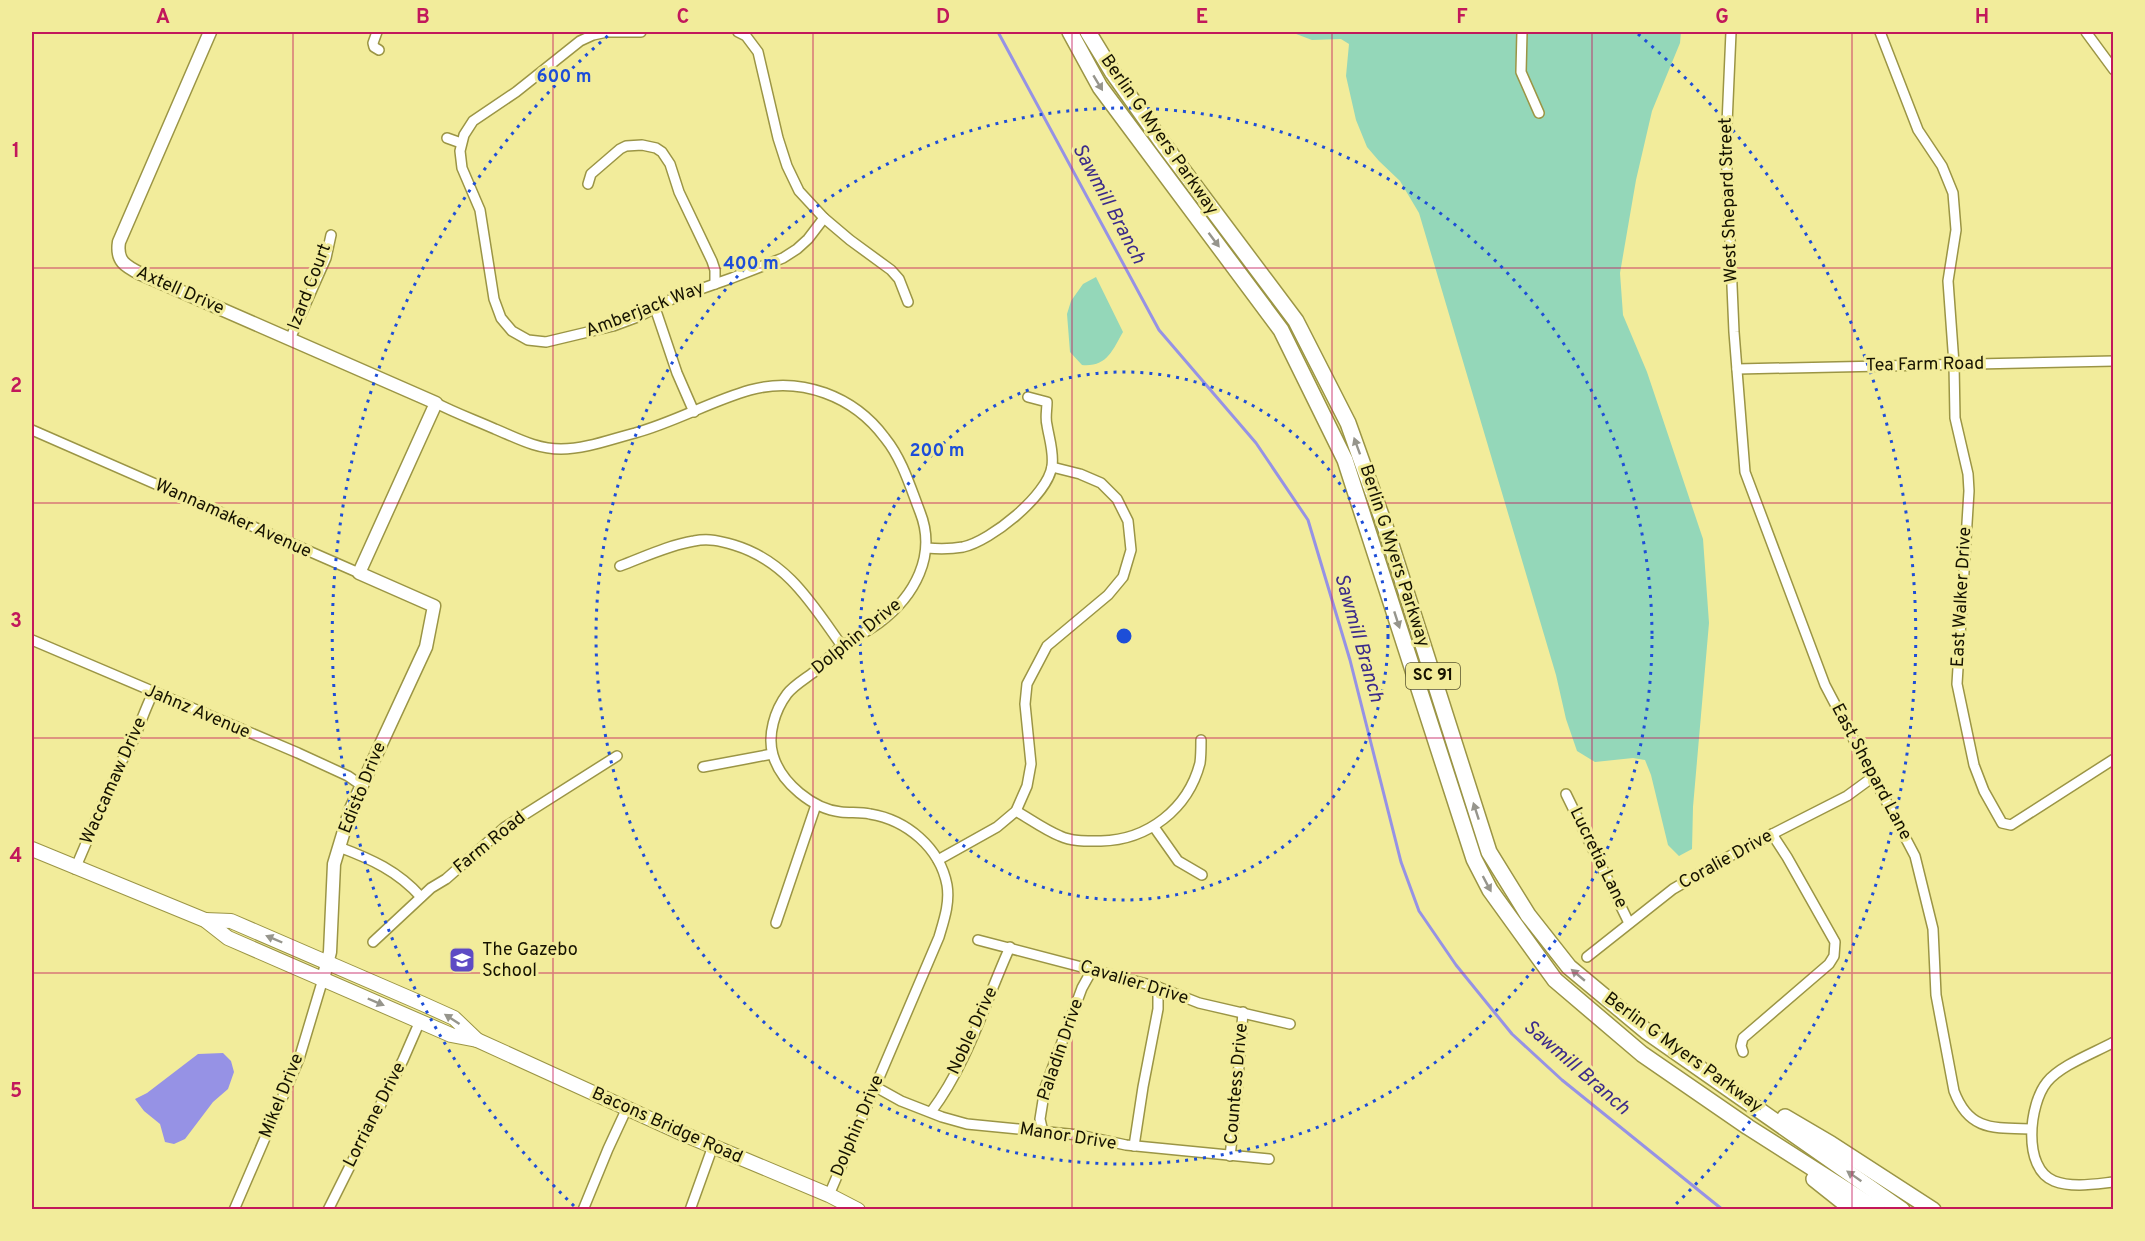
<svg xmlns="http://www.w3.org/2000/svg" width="2145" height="1241" viewBox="0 0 2145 1241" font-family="Overpass,sans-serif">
	<rect width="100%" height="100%" fill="#f2ec9b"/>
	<g fill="#94d7b9">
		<path d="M1291,32H1681L1680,43L1652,111L1636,180L1620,273L1623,315L1647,372L1703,539L1709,623L1693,807L1692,849L1679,856L1668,845L1651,775L1645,760L1633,758L1595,762L1577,751L1566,719L1556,675L1419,213L1400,181L1379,161L1367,147L1356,120L1346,76L1349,44L1341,39L1312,40Z"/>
		<path d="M1096,277L1123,332C1112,351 1107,367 1082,365L1070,352L1067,314L1071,301L1083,284Z"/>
	</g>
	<path fill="#9692e5" d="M223,1053L231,1061L234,1072L228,1089L213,1102L185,1139L174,1144L165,1142L160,1124L144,1111L135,1099L147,1093L198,1054Z"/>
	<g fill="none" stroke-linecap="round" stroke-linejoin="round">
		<path stroke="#9692e5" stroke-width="3" d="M998,32L1159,330L1256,443L1308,520L1350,660L1401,862L1419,911L1456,965L1512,1034L1562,1080L1723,1210"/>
		<g stroke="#9b9545" stroke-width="12">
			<g id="minor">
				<path d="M377,32L373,43L374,47L379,50"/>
				<path d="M641,32H607L593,35L580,41L516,92L473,121L464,135L460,151L462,168L480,210L494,299L501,318L512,331L528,340L546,342L613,326L640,316L672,299L732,278L783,258L797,249L808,239L824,218"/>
				<path d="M738,32L746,36L758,52L778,138L787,166L799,191L824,218L850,240L891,270L899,279L908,302"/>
				<path d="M1522,32L1521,72L1539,113"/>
				<path d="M1731,32L1726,147L1734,332L1745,472L1825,685L1915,856L1933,929L1936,995L1954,1091C1969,1131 1993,1128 2031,1129"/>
				<path d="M1880,32L1918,130L1942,166L1953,193L1956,230L1948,281L1954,364L1955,418L1968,474L1969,491L1957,684L1974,765L1984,791L2002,823L2011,825L2114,759"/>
				<path d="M2086,32L2114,70"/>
				<path d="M447,138L461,143"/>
				<path d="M588,184L591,174L620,149L626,146L642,145L656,148L662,152L670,164L679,192L712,261L715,270V284"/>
				<path d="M655,308L677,373L694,412"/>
				<path d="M290,339L326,258L331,235"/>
				<path d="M1737,369L2114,361"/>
				<path d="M436,403C455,413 475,420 495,429C517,438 536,449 561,449C586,449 611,439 635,433C675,422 711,401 750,390C801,376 854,396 885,438C902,459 910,486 920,512C937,555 915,596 879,623C868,631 856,637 844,645C833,652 824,663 814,672C805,679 794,685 787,694C775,710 767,735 773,755C781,783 813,809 841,812C851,813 861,812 870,814C907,820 940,848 947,885C950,903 944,920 939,937L829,1195"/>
				<path d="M32,430L359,573"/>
				<path d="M927,548C939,549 951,549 963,547C991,541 1048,495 1052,466C1054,452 1049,438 1047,425C1045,418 1047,410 1047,402L1028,397"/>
				<path d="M620,566C644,557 669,545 694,541C709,538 720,541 734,545C787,561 812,604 842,646"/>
				<path d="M32,640L298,753L348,776L361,785"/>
				<path d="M703,767L772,754"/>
				<path d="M1566,794L1629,923"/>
				<path d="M1016,811C1030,819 1045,830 1060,836C1073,842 1088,841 1101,841C1148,840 1188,809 1200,763C1201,756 1201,748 1201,740"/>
				<path d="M1154,827L1178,861L1202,875"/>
				<path d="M339,847C371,859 398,871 421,897"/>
				<path d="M938,860L997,827L1016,811L1027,786L1031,764L1025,704L1027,684L1047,646L1108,595L1123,577L1131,550L1128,521L1117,499L1101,483L1080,474L1052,467"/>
				<path d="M75,869L105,799C112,789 115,777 120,765C124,755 132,746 135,736C141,722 146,707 153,693"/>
				<path d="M776,923L816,805"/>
				<path d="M978,940L1158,987L1199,1003L1290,1024"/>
				<path d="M373,942L431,888L446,879L505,827L617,756"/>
				<path d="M1587,957L1673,889L1737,852L1847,796L1873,777"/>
				<path d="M2114,1042C2094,1053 2061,1065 2047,1082C2029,1104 2022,1168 2054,1181C2072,1188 2095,1184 2114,1182"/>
				<path d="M1743,1052L1741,1046L1743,1038L1829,964L1834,956L1835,942L1787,857L1772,834"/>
				<path d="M874,1086L901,1101L942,1117L967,1124L1079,1135L1126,1145L1269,1159"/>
				<path d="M931,1112C968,1063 985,1002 1010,947"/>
				<path d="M1043,1132L1040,1119L1045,1088L1082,988L1092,970"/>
				<path d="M1134,1146L1143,1087L1158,1009V987"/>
				<path d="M1230,1156L1236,1105L1243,1012"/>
				<path d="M234,1210L299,1059L323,979"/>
				<path d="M328,1210L403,1060L420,1021"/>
				<path d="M583,1210L608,1149L627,1108"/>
				<path d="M690,1210L713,1146"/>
			</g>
		</g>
		<g stroke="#9b9545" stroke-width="15">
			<path id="tertiary" d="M210,32L119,242C116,261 125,266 141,274L436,403L359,573L434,606L426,647L350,811L334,864L330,952L323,979"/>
		</g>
		<g stroke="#9b9545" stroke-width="16">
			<g id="secondary">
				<path d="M32,849L205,920L228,938L451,1035L477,1040L681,1133L829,1195L858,1210"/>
				<path d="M205,920L231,921L423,1004L454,1018L477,1040"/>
			</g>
		</g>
		<g stroke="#9b9545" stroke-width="18">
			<g id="primary">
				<path d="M1070,32L1100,87L1281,330L1345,460L1474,859L1490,890L1555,980L1642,1054L1748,1127L1878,1210"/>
				<path d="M1088,32L1113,73L1161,141L1296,321L1348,423L1387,532L1489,852L1528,915L1569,967L1646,1031L1902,1210"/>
				<path d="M1785,1117L1831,1144L1933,1210"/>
				<path d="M1814,1179L1853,1210"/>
			</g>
		</g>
		<use href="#minor" stroke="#fff" stroke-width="9"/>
		<use href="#tertiary" stroke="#fff" stroke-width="12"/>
		<use href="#secondary" stroke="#fff" stroke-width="14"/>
		<use href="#primary" stroke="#fff" stroke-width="15"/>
	</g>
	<defs><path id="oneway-solid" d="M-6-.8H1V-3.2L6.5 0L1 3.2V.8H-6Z" transform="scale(1.5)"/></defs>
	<g fill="#96958c">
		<use href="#oneway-solid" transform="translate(1098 83) rotate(59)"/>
		<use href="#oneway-solid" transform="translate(1214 240) rotate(53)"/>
		<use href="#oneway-solid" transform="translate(1357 446) rotate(-110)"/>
		<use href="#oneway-solid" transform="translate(1397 620) rotate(72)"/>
		<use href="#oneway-solid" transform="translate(1476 811) rotate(-108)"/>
		<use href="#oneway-solid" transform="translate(1487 884) rotate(62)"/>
		<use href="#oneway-solid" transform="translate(274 939) rotate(-157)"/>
		<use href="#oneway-solid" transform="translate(1578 975) rotate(-140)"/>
		<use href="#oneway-solid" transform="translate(376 1002) rotate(23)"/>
		<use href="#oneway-solid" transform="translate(452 1019) rotate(-147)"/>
		<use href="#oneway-solid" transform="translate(1854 1176) rotate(-145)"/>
	</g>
	<path fill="none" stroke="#c2185b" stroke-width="1.5" stroke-opacity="0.55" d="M293,32V1210M553,32V1210M813,32V1210M1072,32V1210M1332,32V1210M1592,32V1210M1852,32V1210M32,268H2114M32,503H2114M32,738H2114M32,973H2114"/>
	<g fill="none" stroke="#1d4ed8" stroke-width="3" stroke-dasharray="3 6">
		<circle cx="1124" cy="636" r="264"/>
		<circle cx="1124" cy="636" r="528"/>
		<path d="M574 1206A792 792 0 0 1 610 34M1638 34A792 792 0 0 1 1674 1206"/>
	</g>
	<defs>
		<g id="school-square" transform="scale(1.35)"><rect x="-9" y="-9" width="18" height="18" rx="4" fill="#5e4bc4" stroke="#f2ec9b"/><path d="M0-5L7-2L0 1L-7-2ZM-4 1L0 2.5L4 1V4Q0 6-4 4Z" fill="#fff"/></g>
	</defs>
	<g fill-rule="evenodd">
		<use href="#school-square" x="462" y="960"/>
	</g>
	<g text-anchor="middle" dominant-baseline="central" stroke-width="6" stroke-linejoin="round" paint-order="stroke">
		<rect fill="#f2ec9b" stroke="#58542e" stroke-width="1.5" x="1406" y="663" width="54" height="26" rx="4.5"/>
		<g font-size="16" font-weight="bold" fill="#161300">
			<text x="1433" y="676">SC 91</text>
		</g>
		<g font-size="18" fill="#161300" stroke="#f2ec9b">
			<text transform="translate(1159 135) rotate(55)">Berlin G Myers Parkway</text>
			<text transform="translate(1729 200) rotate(-92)">West Shepard Street</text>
			<text transform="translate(310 287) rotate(-69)">Izard Court</text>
			<text transform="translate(180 291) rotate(24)">Axtell Drive</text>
			<text transform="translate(645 310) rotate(-21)">Amberjack Way</text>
			<text transform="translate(1925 365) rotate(-1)">Tea Farm Road</text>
			<text transform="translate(233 519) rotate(24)">Wannamaker Avenue</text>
			<text transform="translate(1394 556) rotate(72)">Berlin G Myers Parkway</text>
			<text transform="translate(1962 597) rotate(-87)">East Walker Drive</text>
			<text transform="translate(857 637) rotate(-39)">Dolphin Drive</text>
			<text transform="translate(197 712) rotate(23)">Jahnz Avenue</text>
			<text transform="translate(1871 772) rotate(62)">East Shepard Lane</text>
			<text transform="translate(114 781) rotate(-66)">Waccamaw Drive</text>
			<text transform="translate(363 788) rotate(-68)">Edisto Drive</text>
			<text transform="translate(490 843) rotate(-39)">Farm Road</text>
			<text transform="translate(1598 858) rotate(64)">Lucretia Lane</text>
			<text transform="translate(1726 860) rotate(-29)">Coralie Drive</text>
			<text transform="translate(1134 983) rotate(17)">Cavalier Drive</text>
			<text transform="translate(973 1031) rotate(-65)">Noble Drive</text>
			<text transform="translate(1061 1050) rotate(-71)">Paladin Drive</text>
			<text transform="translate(1683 1053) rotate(36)">Berlin G Myers Parkway</text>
			<text transform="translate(1237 1084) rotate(-85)">Countess Drive</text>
			<text transform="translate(282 1096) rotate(-68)">Mikel Drive</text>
			<text transform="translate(375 1115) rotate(-63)">Lorriane Drive</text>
			<text transform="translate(667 1126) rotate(24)">Bacons Bridge Road</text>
			<text transform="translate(858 1126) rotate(-67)">Dolphin Drive</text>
			<text transform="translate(1068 1137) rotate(9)">Manor Drive</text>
		</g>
		<g font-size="18" fill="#161300" stroke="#f2ec9b" text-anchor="start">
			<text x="482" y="950">The Gazebo<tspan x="482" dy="21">School</tspan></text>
		</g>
		<g font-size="20" font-style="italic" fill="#3c2b8a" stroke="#f2ec9b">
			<text transform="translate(1108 204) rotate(62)">Sawmill Branch</text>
			<text transform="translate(1358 638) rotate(74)">Sawmill Branch</text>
			<text transform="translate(1576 1068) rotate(41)">Sawmill Branch</text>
		</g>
	</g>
	<circle cx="1124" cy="636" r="9" fill="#1d4ed8" stroke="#f2ec9b" stroke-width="3"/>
	<g font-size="18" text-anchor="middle" font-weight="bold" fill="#1d4ed8" stroke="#f2ec9b" stroke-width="6" stroke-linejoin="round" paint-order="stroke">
		<text x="564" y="82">600 m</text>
		<text x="751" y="269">400 m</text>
		<text x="937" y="456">200 m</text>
	</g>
	<rect width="2145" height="1241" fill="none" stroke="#f2ec9b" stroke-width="66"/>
	<rect x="33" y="33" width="2079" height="1175" fill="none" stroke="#c2185b" stroke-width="2"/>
	<g font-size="20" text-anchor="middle" font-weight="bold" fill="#c2185b">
		<text x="163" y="23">A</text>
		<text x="423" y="23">B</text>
		<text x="683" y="23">C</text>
		<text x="943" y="23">D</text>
		<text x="1202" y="23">E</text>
		<text x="1462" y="23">F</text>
		<text x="1722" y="23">G</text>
		<text x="1982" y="23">H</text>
		<text x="16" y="157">1</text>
		<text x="16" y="392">2</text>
		<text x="16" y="627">3</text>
		<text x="16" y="862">4</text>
		<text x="16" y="1097">5</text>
	</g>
</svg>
